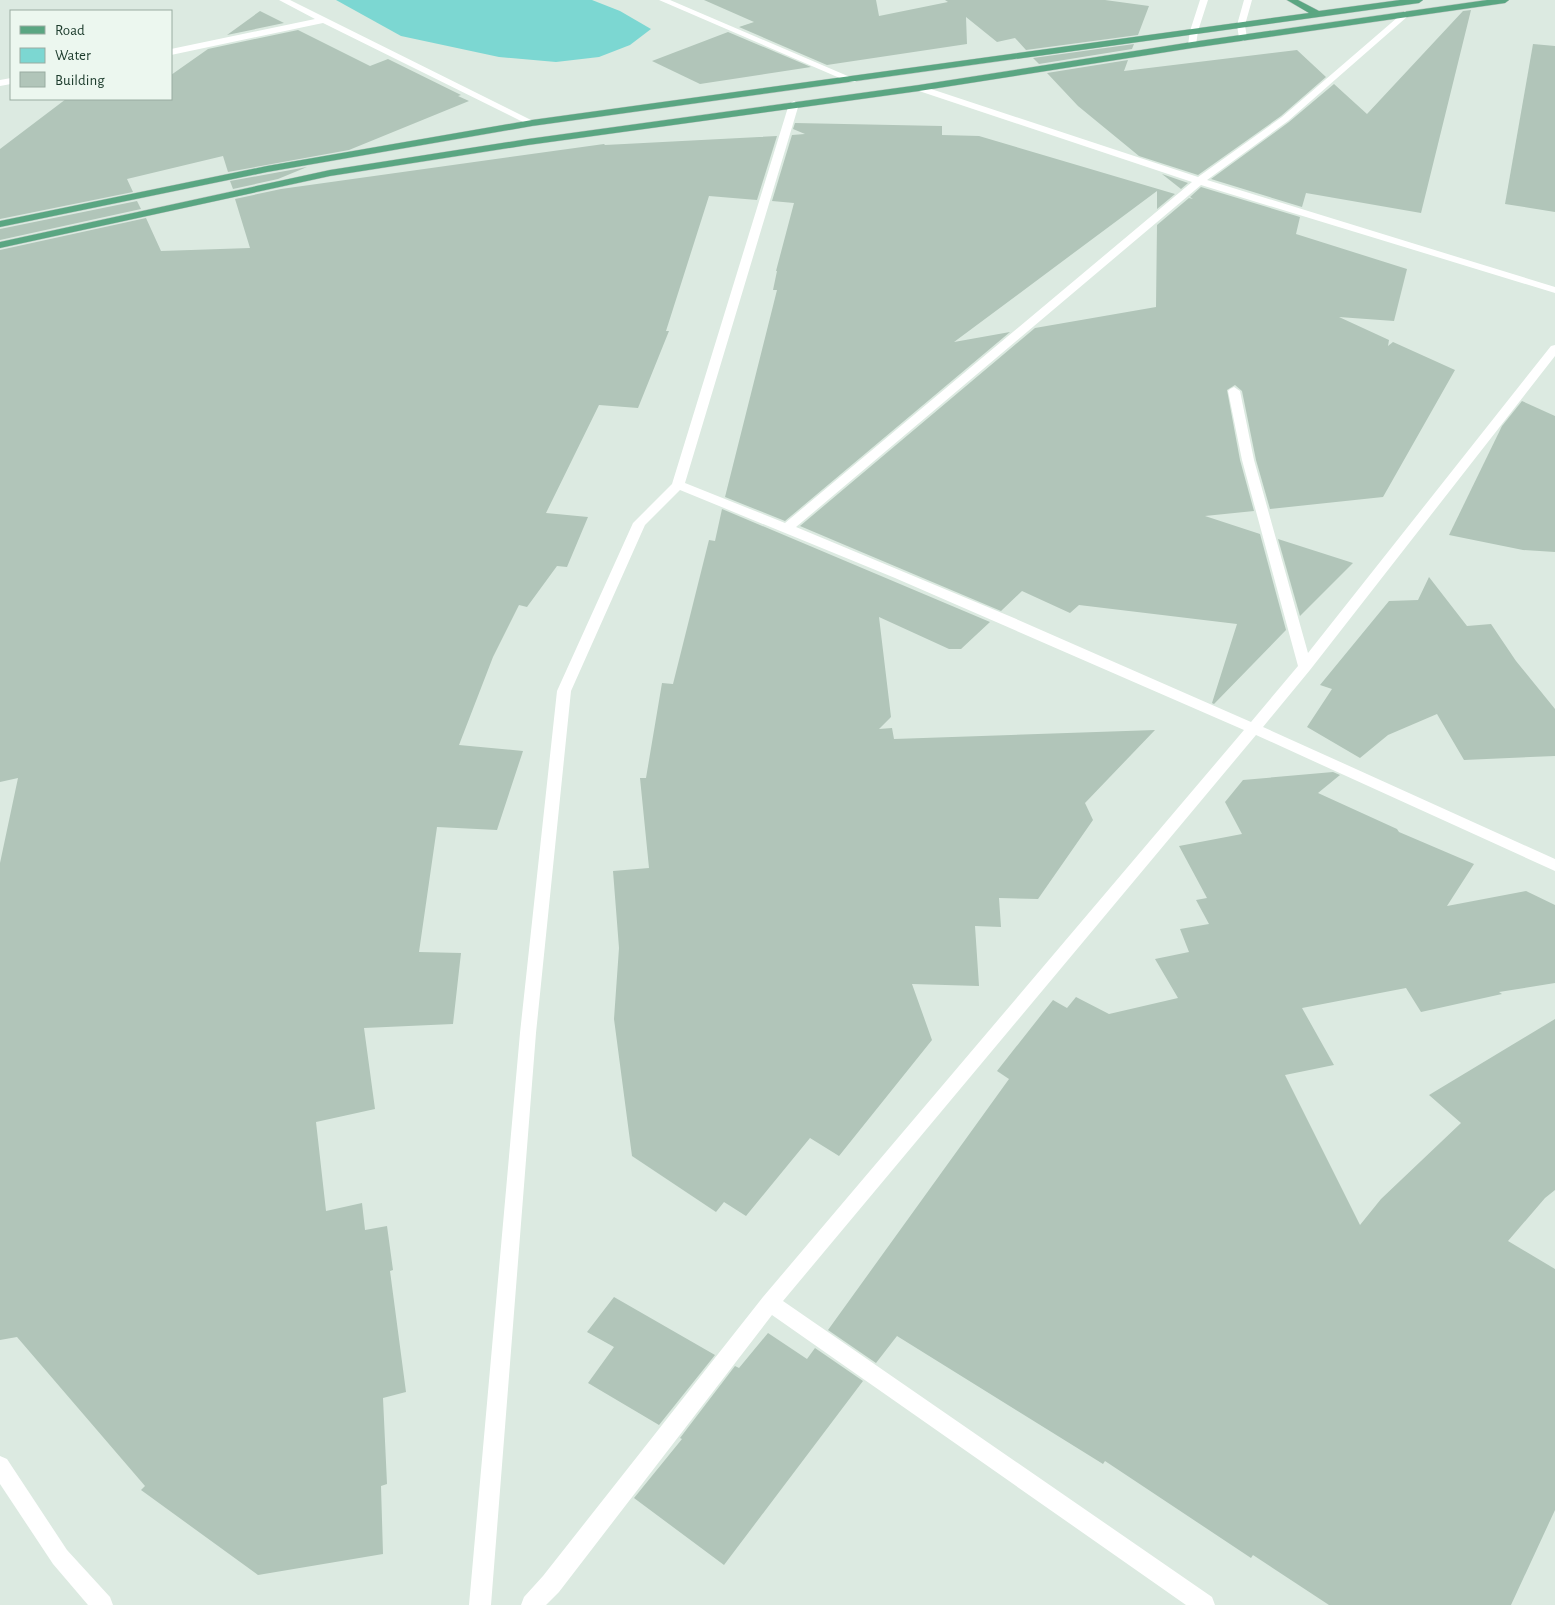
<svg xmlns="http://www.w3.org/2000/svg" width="1555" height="1605" viewBox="0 0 1555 1605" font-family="'Alegreya Sans',sans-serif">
	<rect width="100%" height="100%" fill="#dceae1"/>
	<path fill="#7cd7d2" d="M336,0H592L620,11L651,29L630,45L599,57L556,62L499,57L401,36Z"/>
	<g fill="#b1c5b9">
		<path d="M704,0H876L879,16L948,2L945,0H1105L1149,6L1138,35L1026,50L1015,38L997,42L966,17L967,44L827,65L739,27L754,22Z"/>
		<path d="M1471,10L1421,213L1306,193L1302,207L1211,179L1289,122L1334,84L1367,114L1463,11Z"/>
		<path d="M260,11L284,23L227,35Z"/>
		<path d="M298,30L370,66L388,59L461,95L458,96L469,101L349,150L228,172L223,156L127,179L133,192L0,219V149L66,99H171V75L208,49Z"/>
		<path d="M728,32L811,67L700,84L652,61Z"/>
		<path d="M1134,44L1132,49L1039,64L1033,58Z"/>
		<path d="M1533,44L1555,46V212L1505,204Z"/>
		<path d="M1297,50L1326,77L1281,116L1198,175L1139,156L1078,106L1047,73L1128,60L1124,71Z"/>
		<path d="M795,123L942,126V135L979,136L1175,194L1157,209V191L954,342L1010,332L785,521L725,497L777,290H773L777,271H776L794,203L772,201L792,135L805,134L793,129Z"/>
		<path d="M777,136L757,200L709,196L666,331H669L638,408L599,405L546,513L588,517L567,567L557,566L527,607L519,605L493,657L459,745L523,751L497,830L437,827L419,952L461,953L453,1024L364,1028L375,1109L316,1122L326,1211L362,1203L365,1230L387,1226L393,1270L390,1271L406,1392L383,1398L387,1484L381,1486L383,1554L258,1575L141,1490L145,1486L17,1337L0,1340V863L18,778L0,782V250L146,218L161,251L250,248L235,199L281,189L604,144L605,145Z"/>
		<path d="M307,167L278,179L233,189L230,181Z"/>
		<path d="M1162,174L1188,183L1181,189Z"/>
		<path d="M1201,187L1300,217L1296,234L1407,269L1394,321L1339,317L1389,340L1388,346L1393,342L1455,370L1383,497L1270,509L1256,460L1242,391L1235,385L1227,390L1240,460L1254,511L1205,516L1260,534L1286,630L1214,704L1212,703L1237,624L1079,605L1070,613L1022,591L1001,611L800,526L1035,328L1156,307L1157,225L1189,198L1193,199L1190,197Z"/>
		<path d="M137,201L141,209L0,240V229Z"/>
		<path d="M1522,401L1555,416V552L1523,550L1449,535L1502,426Z"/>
		<path d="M722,509L990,622L961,649H949L879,617L891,717L879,729L892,728L894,739L1155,730L1085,803L1093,820L1038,899L999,898L1001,927L975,926L979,986L912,984L932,1040L839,1156L810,1138L746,1216L724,1202L716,1212L632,1156L614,1019L619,948L613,871L649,868L640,778H646L662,683L673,684L709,540L715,541Z"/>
		<path d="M1278,539L1353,563L1300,616Z"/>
		<path d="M1429,577L1467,626L1491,624L1516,661L1555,709V756L1464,760L1437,714L1388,735L1360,758L1307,727L1332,689L1320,685L1389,601L1418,600Z"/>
		<path d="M1333,772L1340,775L1318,793L1397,829L1399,832L1474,864L1447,906L1526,891L1555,905V983L1499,992L1502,994L1421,1012L1406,988L1302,1008L1334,1065L1285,1075L1360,1225L1381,1199L1461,1123L1429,1095L1555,1019V1190L1545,1198L1508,1241L1555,1269V1510L1511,1605H1329L1253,1555L1251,1558L1105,1461L1103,1464L897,1336L876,1363L828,1330L1009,1079L997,1071L1053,1000L1067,1008L1076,997L1109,1014L1178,998L1155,959L1189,952L1180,929L1209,924L1196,900L1207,898L1179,846L1242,834L1225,802L1243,780Z"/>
		<path d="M614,1297L715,1355L659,1425L588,1383L614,1347L587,1332Z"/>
		<path d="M768,1333L807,1359L815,1348L863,1381L724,1565L634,1498L682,1439L680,1438L735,1366L739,1368Z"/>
	</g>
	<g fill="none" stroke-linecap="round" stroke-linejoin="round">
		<g stroke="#bfc8c4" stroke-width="1">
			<g id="major">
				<path d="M1287,0H1298L1319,11L1400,0H1423L1419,3L532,126L267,172L0,227V221L267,166L532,120L1309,13Z"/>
				<path d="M1487,0H1509L1505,3L1192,48L919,91L528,145L330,176L0,248V242L330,170L528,139L919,85L1192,42Z"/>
			</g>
		</g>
		<g fill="#fff" fill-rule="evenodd">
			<path d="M279,0H290L537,123L532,126L529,125L323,23L171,55V49L315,19Z"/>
			<path d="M659,0H670L857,80L855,82H849Z"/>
			<path d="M1200,0H1208L1198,31L1196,45L1192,48L1188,45L1190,31Z"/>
			<path d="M1244,0H1252L1245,25L1247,38L1243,41L1239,38L1237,25Z"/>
			<path d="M1405,11L1409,14L1408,16L1288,121L1207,180L1555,287V293L1201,185L796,527L1014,618L1251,722L1298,666L1242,460L1228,391L1230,389L1234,387L1240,391L1254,460L1308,653L1551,346L1555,345V356L1310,670L1263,727L1555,859V871L1256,735L783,1301L1212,1597L1215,1605H1186L772,1315L559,1592L546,1605H521L524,1597L543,1576L763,1297L1244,730L895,578L680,490L645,525L571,691L536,1033L491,1605H469L520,1033L557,691L633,523L672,484L789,104L794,101L799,104L685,483L785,523L1192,182L916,90V86H922L1198,177L1282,117Z"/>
			<path d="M11,78V84L0,86V80Z"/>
			<path d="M0,1456L7,1459L67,1550L110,1597L113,1605H88L53,1564L0,1484Z"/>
		</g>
		<use href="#major" fill="#5aa682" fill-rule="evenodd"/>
	</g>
	<rect x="10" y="10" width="162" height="90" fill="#ecf7ef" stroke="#99aca1"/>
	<rect x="20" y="26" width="25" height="8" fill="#5aa682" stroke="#99aca1"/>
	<text x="55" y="35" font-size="15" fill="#1c3b2c">Road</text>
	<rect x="20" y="48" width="25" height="15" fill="#7cd7d2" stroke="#99aca1"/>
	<text x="55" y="60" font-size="15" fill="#1c3b2c">Water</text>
	<rect x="20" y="72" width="25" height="15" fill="#b1c5b9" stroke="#99aca1"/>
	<text x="55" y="85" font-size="15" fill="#1c3b2c">Building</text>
</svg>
